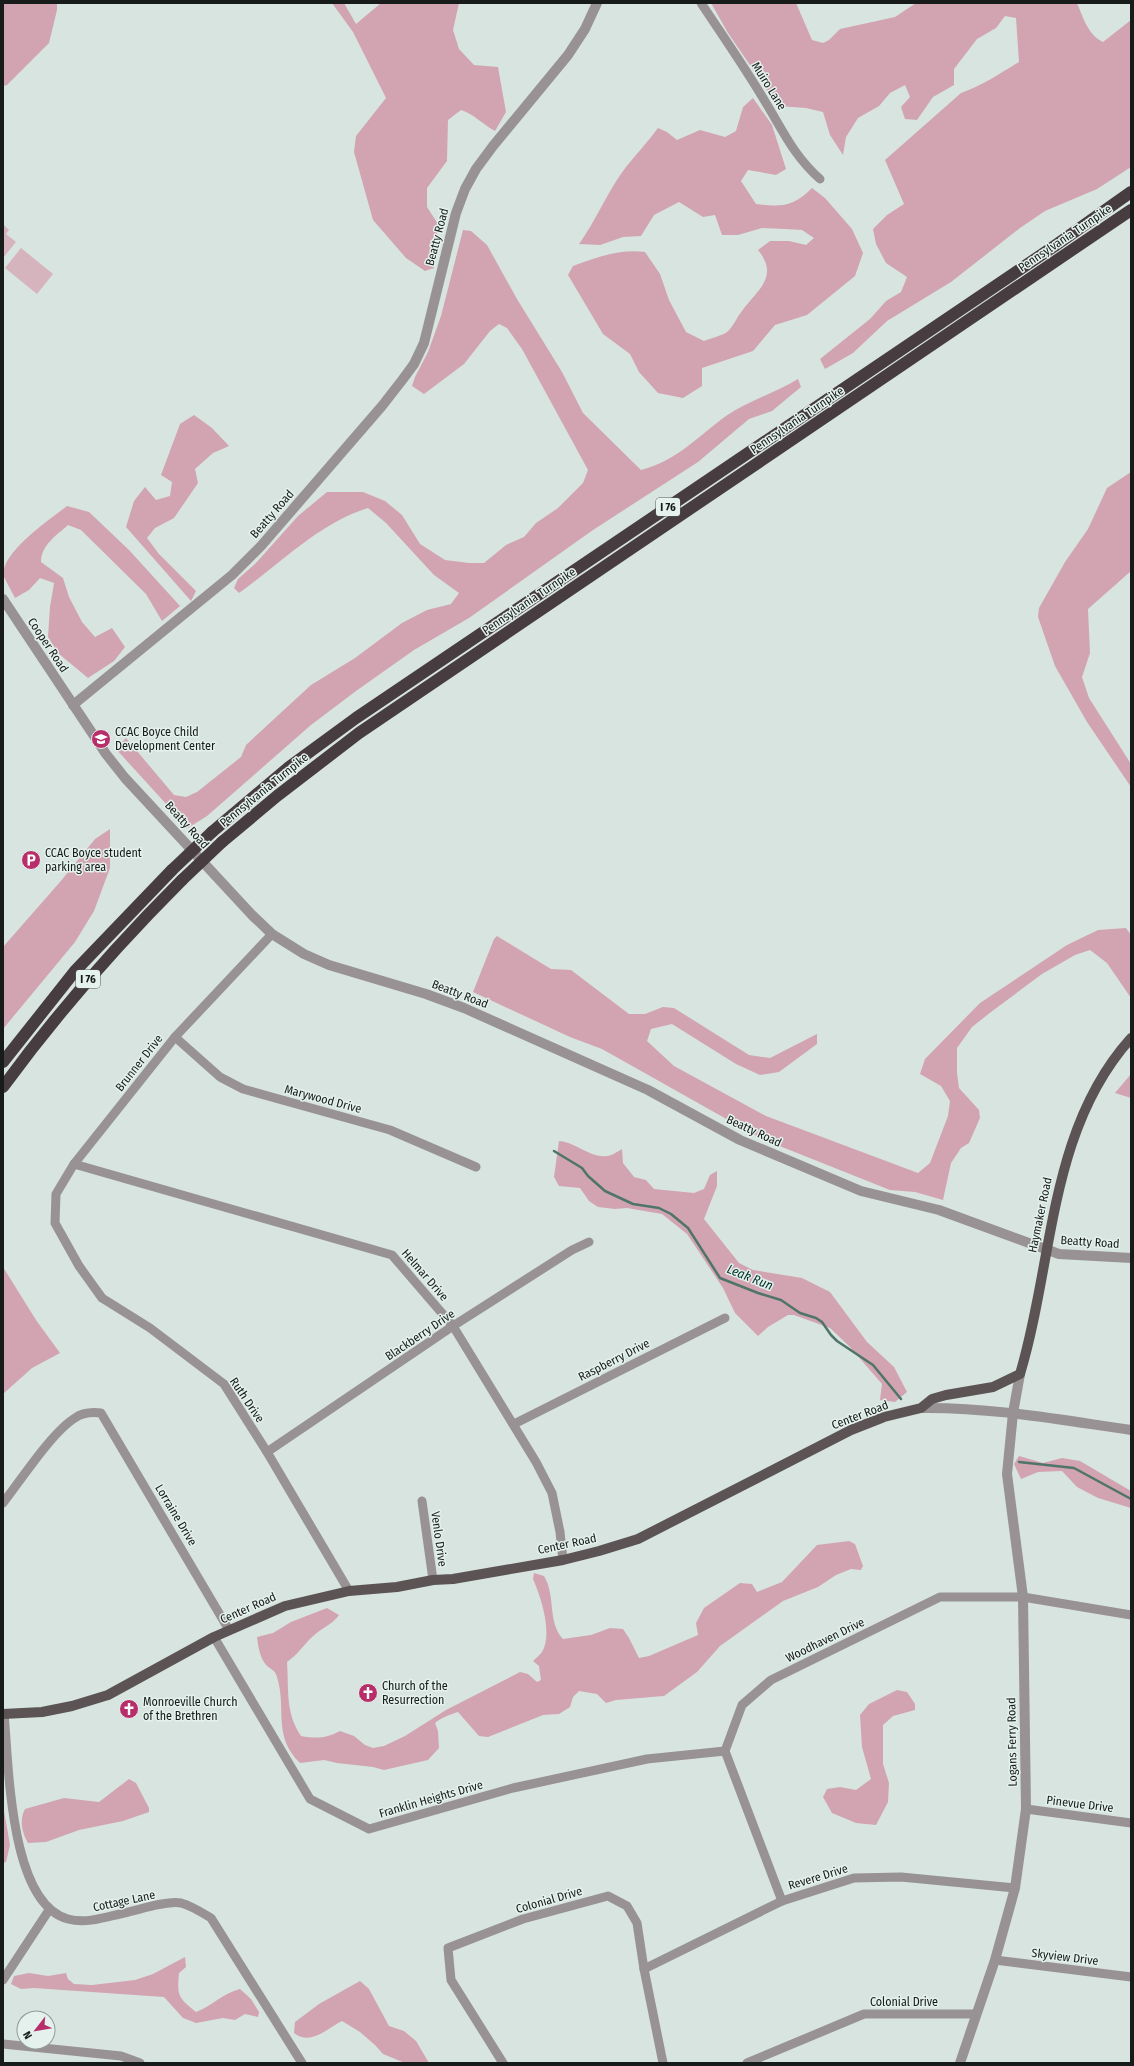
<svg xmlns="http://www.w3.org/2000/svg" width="1134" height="2066" viewBox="0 0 1134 2066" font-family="'Fira Sans Condensed',sans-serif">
	<rect width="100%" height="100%" fill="#d7e4e0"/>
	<g fill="#d6b4be">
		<path d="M3,224L9,230L6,234L16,242L3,258Z"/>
		<path d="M21,248L53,274L37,294L5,268Z"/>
	</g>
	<g fill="#d2a4b1">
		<path d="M3,3H57V10L49,43L7,85L3,86Z"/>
		<path d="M332,3H344L356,24L381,3H459L453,30L459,49L474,65L498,67L506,112L495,131C482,124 474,114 461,110L448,120L447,161L427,188V207L438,224L434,268L425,271L406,258L373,220L354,152L356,136L386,98L353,32Z"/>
		<path d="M711,3H796L812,40L823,43L829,40L840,29L895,17L916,3H1077C1083,17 1088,35 1103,42L1131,20V167L1097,189L1045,211L1020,228L951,282L887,321L853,353L825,369L820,359L870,319L886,301L901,292L907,277L886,263L876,244L873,229L887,215L904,204L885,160L961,93C982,86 1001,73 1019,62L1016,18L1005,16L996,28L977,39L954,69V85L933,97L917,120L905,119L901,107L910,97L905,85L890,93L879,106L858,118L846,137L843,155L830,135L823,112L806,108L778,106L728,33Z"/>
		<path d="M753,98L772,125L786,169L776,175L748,170L741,181L756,204C782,207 793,207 812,188L825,198L852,229L863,253L855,276L807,315L775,325L753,351L702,368V386L683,398L658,393L639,372L630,354L603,334L568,275L573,266C597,257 620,249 645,252L660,274L669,300L686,332L704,341C711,338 721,336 727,332C733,327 737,317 742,311C757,290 780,277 758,250L770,241H789L806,245L814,238L802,230L785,229L762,228L738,235H722L715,215L703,217L679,202L654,215L641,236L623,237L600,245L579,244C597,219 608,190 626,167C637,153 648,142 658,128L667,132L677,140L700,130L725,137L736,131L743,107Z"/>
		<path d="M463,230L471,231L487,245L517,299L562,372L583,413L641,470C678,460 696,438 726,416C748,401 775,393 798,379L801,387L772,411L749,419L698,462L593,530L469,618L414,650L356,691L311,725L207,816L188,828L116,749L126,738L174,795L186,797L197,792L241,757L246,745L311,685L355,658L402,623L427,610L451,604L459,593L434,575L386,523L368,508C319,523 280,564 239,593L234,588L238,579L256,563L298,516L327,492H363L385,501L402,515L420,544L445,560L469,563H484L506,545L524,537L536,523L558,508L583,483L588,470L522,349L507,328L499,324L490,331L464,364L424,394L412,386L415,377L428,352L441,316Z"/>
		<path d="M194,415L212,428L229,446L213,453L195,469L198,483L174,518L155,528L147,538L159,554L196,591L191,601L126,527L134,501L145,487L156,500L170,496L172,482L161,475L180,424Z"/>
		<path d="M1131,472V571L1088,609L1090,653L1082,677L1089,698L1131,764V787L1087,722L1055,666L1038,617L1039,608L1065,562L1088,529L1107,488Z"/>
		<path d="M67,506L89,512L129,550L180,606L162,621L146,594L81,530L68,525C57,535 41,545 41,562L63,578L69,597L82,622L95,637L112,628L125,647L114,661L88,678L58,653L48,637L50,607L54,583L40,578L29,590L15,598L3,575C3,551 49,520 67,506Z"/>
		<path d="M110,829V868L94,911L75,942L3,1029V947L60,882L95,839Z"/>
		<path d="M1126,928L1131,935V998L1107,963L1090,950L1075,955L1042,974L991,1012L972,1027L957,1048V1073L959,1088L979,1110L980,1118L969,1143L961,1148L951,1163L943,1200L915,1192L890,1190L762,1139L602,1049L570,1037L473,992L494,939L497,936L551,969L571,970L629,1014H645L663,1007L674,1008L749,1055L770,1058L817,1034V1044L779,1072L760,1075L736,1064L672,1024L651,1029L647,1041L674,1066L766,1116L918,1173L930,1163L948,1116L950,1101L941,1086L920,1074L925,1059L980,1003L1067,945L1098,930Z"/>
		<path d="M1131,1074V1098L1115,1093Z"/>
		<path d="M559,1141C576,1142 589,1158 607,1156C612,1156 618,1151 622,1149L623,1163L634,1177L646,1180L654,1189L694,1193L704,1189L710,1175L717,1171V1186L704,1219L739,1263L753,1270L802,1278L830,1292L867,1342L894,1367L907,1392L895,1402L880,1400L882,1384L850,1347L830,1328L794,1315H788L768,1327L758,1336L735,1313L723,1288L687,1234L662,1214L627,1208L615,1209L598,1207L589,1201L580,1188L559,1186L554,1177Z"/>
		<path d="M3,1267L36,1320L60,1353L32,1368L3,1394Z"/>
		<path d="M1019,1456L1043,1463L1062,1458L1080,1461L1131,1491V1508L1098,1498L1077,1487L1062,1471L1038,1472L1021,1479L1014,1464Z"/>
		<path d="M849,1541L855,1544L863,1566L861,1570L851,1569L836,1575L818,1587L783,1601L720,1646L697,1672L664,1696L616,1700L606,1703L597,1694L579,1691L573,1697L570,1707L559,1714L543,1715L488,1737L479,1736L458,1712C449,1715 442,1717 435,1723L438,1731L439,1748L428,1760L384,1770L373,1767L337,1763L324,1760L300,1763C272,1736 287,1709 277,1677C275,1670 272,1670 267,1666C260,1659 258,1646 257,1637L273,1633L291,1622L327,1608L339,1615C332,1625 321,1628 312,1637C303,1646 297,1655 287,1662C289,1690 285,1712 301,1736C317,1739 327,1738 340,1731L354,1736L365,1745L373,1748L384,1746L405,1736L446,1710L520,1672L528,1674L537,1682L541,1680L539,1666L533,1661C536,1658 540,1655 542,1652C553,1634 541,1597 533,1579L534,1573L544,1576C556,1595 547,1622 563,1639L591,1635L610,1628L623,1629L629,1638L639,1658L649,1656L698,1635L696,1623L704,1608L740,1583L752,1584L757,1592L782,1582L817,1545Z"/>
		<path d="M897,1690L907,1692L915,1704V1710L893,1716L883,1725V1764L889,1783L888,1802L876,1825L856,1823L832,1813L823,1797L827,1789L840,1787L856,1790L871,1779L862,1747L860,1715L869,1704Z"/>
		<path d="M129,1779L136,1783L149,1808V1812L123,1821L79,1830L46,1842L28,1843C22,1833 19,1819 25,1809L64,1798L99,1802Z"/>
		<path d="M3,1805L10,1845L6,1862L3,1863Z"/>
		<path d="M185,1957L186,1967L179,1973C177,1996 178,1997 196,2012C212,2006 223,1993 240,1989L251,1999L259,2012L258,2017L245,2014L235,2020L223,2018L196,2023L183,2018L164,1997L34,1988L21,1989L11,1984L14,1976L29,1973L48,1976L66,1973L68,1979L74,1984L92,1985L135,1980L153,1974Z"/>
		<path d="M360,1981L369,1989L389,2026L404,2031L416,2041L429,2063H405L383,2054L375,2045L360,2032L342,2021C326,2029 311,2046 294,2033L295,2022L319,2004Z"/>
	</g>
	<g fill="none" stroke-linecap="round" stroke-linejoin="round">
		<g stroke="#4f746a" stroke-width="2.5">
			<path d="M554,1151L582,1168L588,1176L605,1191L633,1204L659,1208L671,1214L688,1228L720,1278L758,1293L781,1300L800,1313L816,1318L822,1322L831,1335L837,1341L873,1365L901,1399"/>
			<path d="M1019,1462L1074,1468L1131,1499"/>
		</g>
		<g stroke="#989294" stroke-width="9">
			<path d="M701,3C723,36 746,69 766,103C783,131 794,156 820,179"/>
			<path d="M272,934L175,1037L74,1164L56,1194L55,1223L79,1266L102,1298L150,1328L224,1384L267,1452L349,1591"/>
			<path d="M175,1037L220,1077L243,1089L390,1130L476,1167"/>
			<path d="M74,1164L392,1255L453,1326L536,1462L552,1493L560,1532L563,1560"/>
			<path d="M514,1424L725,1318"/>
			<path d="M267,1452L453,1326L572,1250L589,1242"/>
			<path d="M422,1501L433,1580"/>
			<path d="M3,1503C21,1480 52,1432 75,1418C83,1412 92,1412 101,1413L229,1630"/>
			<path d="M214,1637L310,1799L369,1829L513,1788L647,1759L725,1751"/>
			<path d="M4,1714C9,1763 9,1903 68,1919C87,1924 106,1917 124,1913C139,1910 167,1900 181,1903C192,1906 201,1912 211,1918L302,2063"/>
			<path d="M1026,1809L1131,1823"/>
			<path d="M782,1901L725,1751L742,1705L771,1680L940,1597H1023L1131,1615"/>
			<path d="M995,1960L1131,1977"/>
			<path d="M644,1969L782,1901L854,1878L901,1877L1015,1888"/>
			<path d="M3,1980L49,1910"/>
			<path d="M3,2044L121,2056L140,2063"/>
			<path d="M503,2063L451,1980L448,1948L523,1919L608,1896L627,1906L637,1923L644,1969L663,2063"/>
			<path d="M747,2063L864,2014H976"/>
		</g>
		<g stroke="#989294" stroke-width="10">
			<path d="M3,599L106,754L125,778L253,916L272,934L304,954L329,965L426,994L464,1008L648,1090L740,1140L861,1191L939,1210L1059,1254L1131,1258"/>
			<path d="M73,705L232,575L261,546L382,406L403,379L414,364L424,343L456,213L465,189L476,169L493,146L568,55L585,29L597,3"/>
			<path d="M921,1408C992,1407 1061,1420 1131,1430"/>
			<path d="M960,2063L995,1960L1015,1888L1026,1809L1023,1597L1007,1474L1013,1413L1020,1374"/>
		</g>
		<path stroke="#5c5355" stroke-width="10" d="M3,1714L42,1712L72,1706L108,1695L214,1637L285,1606L349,1591L397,1587L433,1580L453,1579L563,1560L599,1551L638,1539L851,1430L884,1417L921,1408L932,1399L946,1395L993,1387L1020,1374C1054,1261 1048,1130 1131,1038"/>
		<g stroke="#473d40" stroke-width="12">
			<path d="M212,832L289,767L356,718L1056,245L1131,192"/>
			<path d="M222,842L277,796L359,733L1131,210"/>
			<path d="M3,1062L75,971L172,870"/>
			<path d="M3,1087C57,1013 117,945 182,880"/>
		</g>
		<g stroke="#473d40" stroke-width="12">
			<path d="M172,870L212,832"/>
			<path d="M182,880L222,842"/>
		</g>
	</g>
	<defs>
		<g id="school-disc" transform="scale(1)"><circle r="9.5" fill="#b82e6a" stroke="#e4f1ed"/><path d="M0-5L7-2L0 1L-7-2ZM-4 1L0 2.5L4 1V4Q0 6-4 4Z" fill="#fff"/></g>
		<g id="parking-disc" transform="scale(1)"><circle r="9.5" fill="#b82e6a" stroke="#e4f1ed"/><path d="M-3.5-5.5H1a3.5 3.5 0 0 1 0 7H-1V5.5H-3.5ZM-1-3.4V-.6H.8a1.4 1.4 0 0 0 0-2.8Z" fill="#fff"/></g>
		<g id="church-disc" transform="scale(1)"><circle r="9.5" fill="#b82e6a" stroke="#e4f1ed"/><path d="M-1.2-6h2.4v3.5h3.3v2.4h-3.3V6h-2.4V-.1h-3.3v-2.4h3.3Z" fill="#fff"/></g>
	</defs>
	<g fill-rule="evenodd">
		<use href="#school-disc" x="101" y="739"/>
		<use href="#parking-disc" x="31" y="860"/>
		<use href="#church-disc" x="368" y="1693"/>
		<use href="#church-disc" x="129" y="1709"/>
	</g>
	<g text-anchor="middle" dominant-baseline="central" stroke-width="3" stroke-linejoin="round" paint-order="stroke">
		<g fill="#e4f1ed" stroke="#545b59" stroke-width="1">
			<rect x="656" y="498" width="24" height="18" rx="3"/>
			<rect x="76" y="970" width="24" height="18" rx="3"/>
		</g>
		<g font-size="11" font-weight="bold" fill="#171b1a">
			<text x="668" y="507">I 76</text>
			<text x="88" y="979">I 76</text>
		</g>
		<g font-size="12" fill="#171b1a" stroke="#e4f1ed">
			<text transform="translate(769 86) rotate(58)">Muiro Lane</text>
			<text transform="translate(437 237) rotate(-75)">Beatty Road</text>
			<text transform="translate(1065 238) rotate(-34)">Pennsylvania Turnpike</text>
			<text transform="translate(797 420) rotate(-34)">Pennsylvania Turnpike</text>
			<text transform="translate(272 514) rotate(-49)">Beatty Road</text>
			<text transform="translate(529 601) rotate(-34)">Pennsylvania Turnpike</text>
			<text transform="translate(48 645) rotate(56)">Cooper Road</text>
			<text transform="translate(264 790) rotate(-39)">Pennsylvania Turnpike</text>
			<text transform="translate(187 825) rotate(48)">Beatty Road</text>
			<text transform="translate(460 994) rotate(21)">Beatty Road</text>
			<text transform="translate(139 1063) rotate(-52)">Brunner Drive</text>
			<text transform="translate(323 1099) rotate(15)">Marywood Drive</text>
			<text transform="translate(754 1131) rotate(25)">Beatty Road</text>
			<text transform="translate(1040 1215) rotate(-78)">Haymaker Road</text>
			<text transform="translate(1090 1242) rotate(4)">Beatty Road</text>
			<text transform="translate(425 1275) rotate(49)">Helmar Drive</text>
			<text transform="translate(420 1335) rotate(-34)">Blackberry Drive</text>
			<text transform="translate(614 1360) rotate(-27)">Raspberry Drive</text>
			<text transform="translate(247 1400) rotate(56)">Ruth Drive</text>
			<text transform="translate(860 1415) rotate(-21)">Center Road</text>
			<text transform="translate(176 1515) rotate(59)">Lorraine Drive</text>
			<text transform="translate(439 1539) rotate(82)">Venlo Drive</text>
			<text transform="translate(567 1544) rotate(-12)">Center Road</text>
			<text transform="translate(248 1608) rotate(-24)">Center Road</text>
			<text transform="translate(825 1640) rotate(-26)">Woodhaven Drive</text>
			<text transform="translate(1012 1742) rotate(-91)">Logans Ferry Road</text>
			<text transform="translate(431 1799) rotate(-16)">Franklin Heights Drive</text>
			<text transform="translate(1080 1804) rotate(7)">Pinevue Drive</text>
			<text transform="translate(818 1877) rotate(-17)">Revere Drive</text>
			<text transform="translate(549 1900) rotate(-16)">Colonial Drive</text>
			<text transform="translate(124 1901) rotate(-12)">Cottage Lane</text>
			<text transform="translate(1065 1957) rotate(7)">Skyview Drive</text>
			<text x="904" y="2002">Colonial Drive</text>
		</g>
		<g font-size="12" fill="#171b1a" stroke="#e4f1ed" text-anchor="start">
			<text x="115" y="732">CCAC Boyce Child<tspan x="115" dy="14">Development Center</tspan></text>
			<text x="45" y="853">CCAC Boyce student<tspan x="45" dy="14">parking area</tspan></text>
			<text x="382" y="1686">Church of the<tspan x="382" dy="14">Resurrection</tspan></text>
			<text x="143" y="1702">Monroeville Church<tspan x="143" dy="14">of the Brethren</tspan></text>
		</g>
		<g font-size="13" font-style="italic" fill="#02332a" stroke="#e4f1ed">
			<text transform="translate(750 1277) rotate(22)">Leak Run</text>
		</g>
	</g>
	<rect width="1134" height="2066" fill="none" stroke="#171b1a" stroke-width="8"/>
	<g transform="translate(36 2030) rotate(239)"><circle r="19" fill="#e4f1ed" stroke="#929b99"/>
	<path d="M0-3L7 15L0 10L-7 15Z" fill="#b82e6a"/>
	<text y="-6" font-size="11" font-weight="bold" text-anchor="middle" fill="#171b1a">N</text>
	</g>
</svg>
